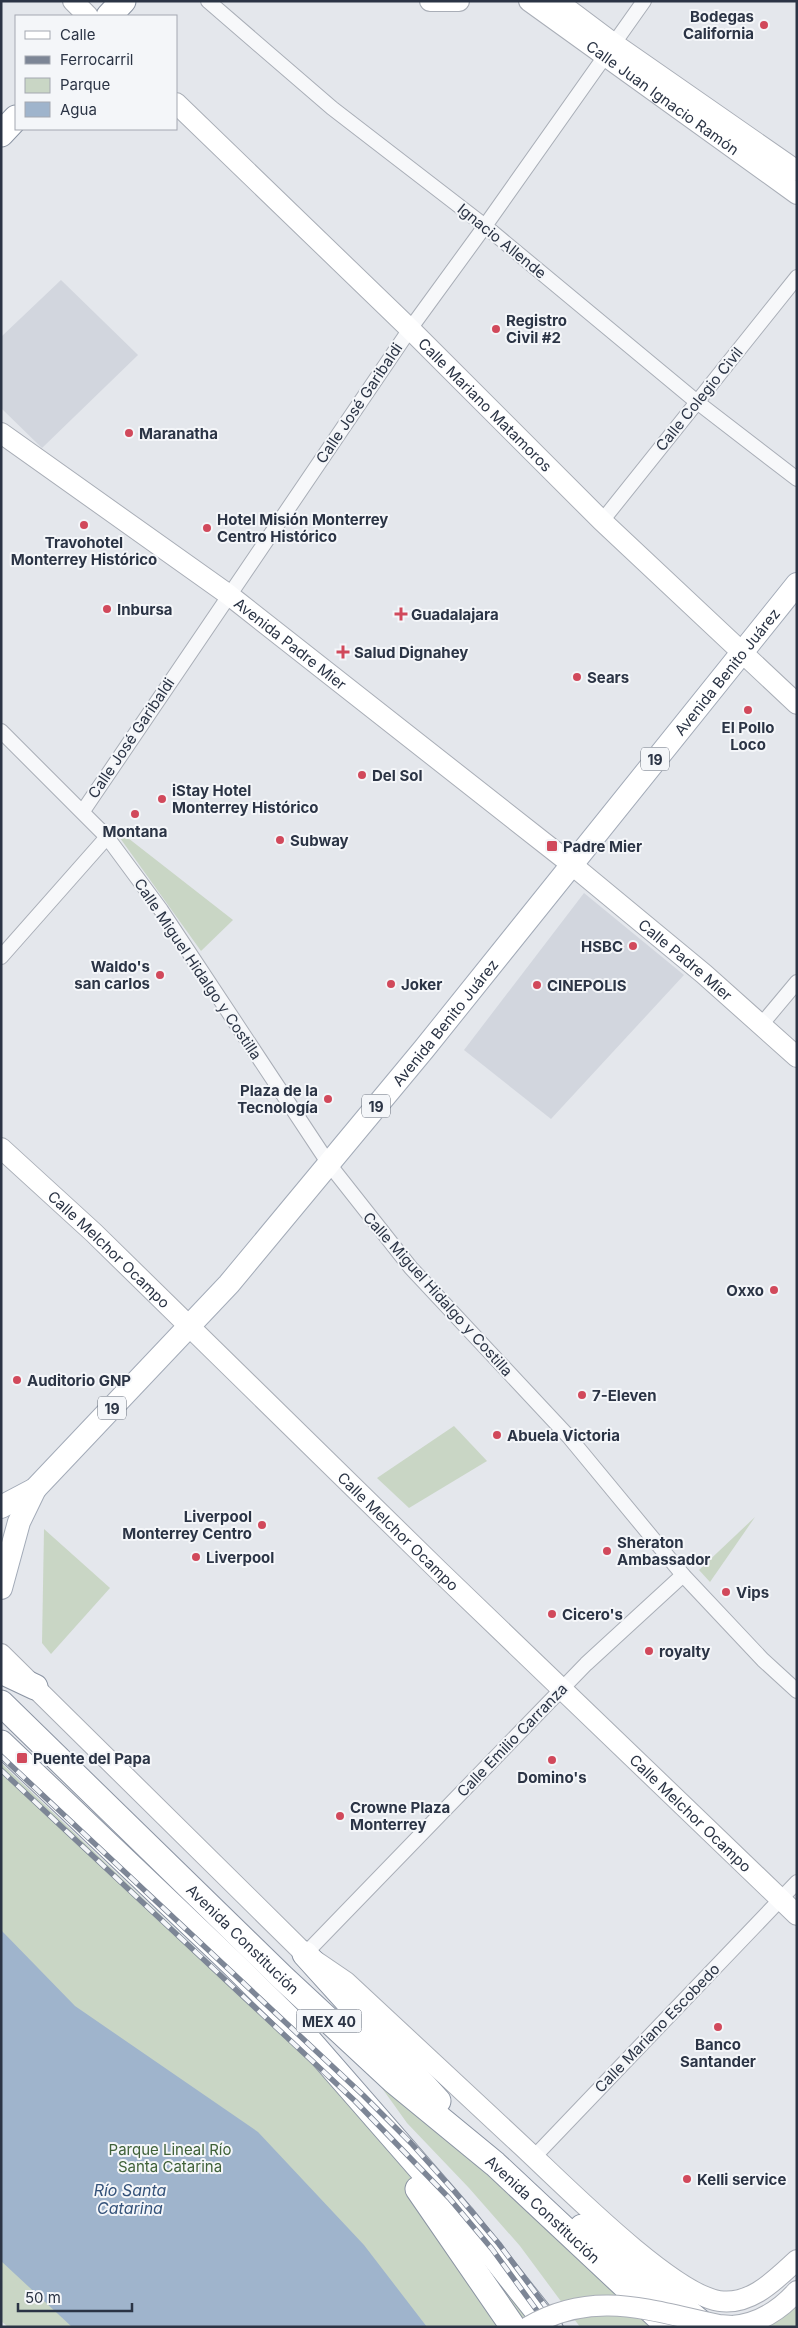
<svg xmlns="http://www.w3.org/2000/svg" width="798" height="2328" viewBox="0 0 798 2328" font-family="Inter,sans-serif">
	<rect width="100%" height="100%" fill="#e4e7ec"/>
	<g fill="#d2d6de">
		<path d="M61,280L138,355L42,448L1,408V337Z"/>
		<path d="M584,893L684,975L551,1119L464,1050Z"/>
	</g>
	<g fill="#c9d6c5">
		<path d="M110,824L233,920L201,951Z"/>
		<path d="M454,1426L487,1461L409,1508L377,1478Z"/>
		<path d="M755,1517L710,1582L699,1570Z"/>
		<path d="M44,1529L110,1588L51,1654L42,1643Z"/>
		<path d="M1,1763L323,2070L544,2327H8L1,2321Z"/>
		<path d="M364,2063L507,2185L652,2327H580L520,2246L469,2188L407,2123Z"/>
		<path d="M797,2301L796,2327H762Z"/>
	</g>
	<path fill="#9fb4cc" d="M1,1930L75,2006L258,2132L364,2245L427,2327H72L1,2261Z"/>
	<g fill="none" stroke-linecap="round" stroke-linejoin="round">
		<g stroke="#a9aeb7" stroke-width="16">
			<g id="street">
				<path d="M208,1L332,108L485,226L697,402L797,479"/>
				<path d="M602,521L797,277"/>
				<path d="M1,731L107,837L161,910L329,1164L411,1268L569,1437L683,1575L763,1660L797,1691"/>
				<path d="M83,811L410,329L485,226L644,1"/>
				<path d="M1,957L107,837"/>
				<path d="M761,1025L797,982"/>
				<path d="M305,1954L586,1664L683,1575"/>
				<path d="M534,2157L797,1882"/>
			</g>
		</g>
		<g stroke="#a9aeb7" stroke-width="22">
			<g id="secondary">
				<path d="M73,1L88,16"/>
				<path d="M430,1H459"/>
				<path id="s1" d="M529,1L797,194"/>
				<path d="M557,1L613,43L797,171"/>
				<path id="s2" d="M176,103L410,329L602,521L797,704"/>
				<path id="s3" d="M1,433L229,595L571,864L704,974L797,1057"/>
				<path id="s4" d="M1,1148L94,1233L438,1570L797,1915"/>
				<path d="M1,1654L305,1954L346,1982C404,2036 462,2090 521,2145C561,2182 670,2293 719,2301C751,2306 776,2279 797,2260"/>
				<path d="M732,2326C758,2324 780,2310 797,2291"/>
			</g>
		</g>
		<g stroke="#a3abb8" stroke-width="24">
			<g id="primary">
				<path id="s5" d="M1,1507L35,1489L229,1284L424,1049L797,584"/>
				<path d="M1,1588L19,1522L35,1489"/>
			</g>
		</g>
		<g stroke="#8b94a3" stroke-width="27">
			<g id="highway">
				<path d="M109,16L123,1"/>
				<path d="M1,134L16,118"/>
				<path d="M1,1671L35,1687"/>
				<path id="s6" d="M1,1703L283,1978L394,2081L495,2164L669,2327"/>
				<path d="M1,1743L231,1962L298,2028L462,2216L550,2327"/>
				<path d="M305,1954L438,2101"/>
				<path d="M418,2189L513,2327"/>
				<path d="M582,2227L622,2257L706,2327"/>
			</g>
		</g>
		<use href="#street" stroke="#f7f8fa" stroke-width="14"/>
		<use href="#secondary" stroke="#fff" stroke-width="20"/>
		<use href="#primary" stroke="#fff" stroke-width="22"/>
		<use href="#highway" stroke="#fff" stroke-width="25"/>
		<g stroke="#7d8696" stroke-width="5.5">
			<g id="rail">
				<path d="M1,1756L363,2095L411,2143L455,2192L499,2244L561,2327"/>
				<path d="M1,1770L355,2101L449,2198L492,2249L549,2327"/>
			</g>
		</g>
		<use href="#rail" stroke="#f4f6f9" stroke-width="4" stroke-dasharray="11" stroke-linecap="butt"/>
		<g stroke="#a9aeb7" stroke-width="22" stroke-linecap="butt">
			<path id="secondary-bridge" d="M528,2327C594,2288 651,2311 719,2325L732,2326"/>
		</g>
		<use href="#secondary-bridge" stroke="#fff" stroke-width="20"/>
	</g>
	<g fill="#d1495b" stroke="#f4f6f9" stroke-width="2">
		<circle cx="764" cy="25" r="5"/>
		<circle cx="496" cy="329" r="5"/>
		<circle cx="129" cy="433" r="5"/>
		<circle cx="84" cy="525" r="5"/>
		<circle cx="207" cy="528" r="5"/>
		<circle cx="107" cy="609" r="5"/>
		<path d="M398.5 606.5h5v5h5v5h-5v5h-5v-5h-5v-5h5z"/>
		<path d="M340.5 644.5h5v5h5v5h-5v5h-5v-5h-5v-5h5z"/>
		<circle cx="577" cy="677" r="5"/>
		<circle cx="748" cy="710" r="5"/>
		<circle cx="362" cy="775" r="5"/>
		<circle cx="162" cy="799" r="5"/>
		<circle cx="135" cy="814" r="5"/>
		<circle cx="280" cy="840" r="5"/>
		<rect x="546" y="840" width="12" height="12" rx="2.5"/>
		<circle cx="633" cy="946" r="5"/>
		<circle cx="160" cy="975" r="5"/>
		<circle cx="391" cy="984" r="5"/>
		<circle cx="537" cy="985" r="5"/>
		<circle cx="328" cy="1099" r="5"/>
		<circle cx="774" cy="1290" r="5"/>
		<circle cx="17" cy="1380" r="5"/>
		<circle cx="582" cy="1395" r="5"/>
		<circle cx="497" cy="1435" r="5"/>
		<circle cx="262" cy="1525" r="5"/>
		<circle cx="607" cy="1551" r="5"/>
		<circle cx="196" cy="1557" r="5"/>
		<circle cx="726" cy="1592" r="5"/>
		<circle cx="552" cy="1614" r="5"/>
		<circle cx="649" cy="1651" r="5"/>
		<rect x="16" y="1752" width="12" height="12" rx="2.5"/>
		<circle cx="552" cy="1760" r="5"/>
		<circle cx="340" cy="1816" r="5"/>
		<circle cx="718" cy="2027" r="5"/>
		<circle cx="687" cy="2179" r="5"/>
	</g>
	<g text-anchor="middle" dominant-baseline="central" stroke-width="4" stroke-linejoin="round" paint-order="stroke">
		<g fill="#f4f6f9" stroke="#676e7b" stroke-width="1">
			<rect x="641" y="747.5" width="28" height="23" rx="4"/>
			<rect x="362" y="1094.5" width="28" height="23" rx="4"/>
			<rect x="98" y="1396.5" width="28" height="23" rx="4"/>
			<rect x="296.5" y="2009.5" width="65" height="23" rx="4"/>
		</g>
		<g font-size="14" font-weight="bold" fill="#2b3445">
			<text x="655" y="759">19</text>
			<text x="376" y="1106">19</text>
			<text x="112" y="1408">19</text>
			<text x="329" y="2021">MEX 40</text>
		</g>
		<g font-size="15" font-weight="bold" fill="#2b3445" stroke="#f4f6f9" text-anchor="start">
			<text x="754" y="16" text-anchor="end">Bodegas<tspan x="754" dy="17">California</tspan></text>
			<text x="506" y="320">Registro<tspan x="506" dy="17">Civil #2</tspan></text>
			<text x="139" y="433">Maranatha</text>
			<text x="217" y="519">Hotel Misión Monterrey<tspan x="217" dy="17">Centro Histórico</tspan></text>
			<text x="84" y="542" text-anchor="middle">Travohotel<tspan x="84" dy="17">Monterrey Histórico</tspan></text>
			<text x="117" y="609">Inbursa</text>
			<text x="411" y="614">Guadalajara</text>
			<text x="354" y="652">Salud Dignahey</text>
			<text x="587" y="677">Sears</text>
			<text x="748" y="727" text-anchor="middle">El Pollo<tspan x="748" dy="17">Loco</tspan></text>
			<text x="372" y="775">Del Sol</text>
			<text x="172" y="790">iStay Hotel<tspan x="172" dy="17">Monterrey Histórico</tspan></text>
			<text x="135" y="831" text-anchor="middle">Montana</text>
			<text x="290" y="840">Subway</text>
			<text x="563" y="846">Padre Mier</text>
			<text x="623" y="946" text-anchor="end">HSBC</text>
			<text x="150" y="966" text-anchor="end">Waldo's<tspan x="150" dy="17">san carlos</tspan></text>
			<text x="401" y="984">Joker</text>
			<text x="547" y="985">CINEPOLIS</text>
			<text x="318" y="1090" text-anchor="end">Plaza de la<tspan x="318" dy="17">Tecnología</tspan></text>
			<text x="764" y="1290" text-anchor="end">Oxxo</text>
			<text x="27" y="1380">Auditorio GNP</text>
			<text x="592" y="1395">7-Eleven</text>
			<text x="507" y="1435">Abuela Victoria</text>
			<text x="252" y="1516" text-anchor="end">Liverpool<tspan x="252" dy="17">Monterrey Centro</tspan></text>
			<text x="617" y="1542">Sheraton<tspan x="617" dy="17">Ambassador</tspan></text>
			<text x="206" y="1557">Liverpool</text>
			<text x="736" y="1592">Vips</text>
			<text x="562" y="1614">Cicero's</text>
			<text x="659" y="1651">royalty</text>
			<text x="33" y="1758">Puente del Papa</text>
			<text x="552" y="1777" text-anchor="middle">Domino's</text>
			<text x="350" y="1807">Crowne Plaza<tspan x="350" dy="17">Monterrey</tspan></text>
			<text x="718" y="2044" text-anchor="middle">Banco<tspan x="718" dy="17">Santander</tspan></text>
			<text x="697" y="2179">Kelli service</text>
		</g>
		<g font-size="15" fill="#2b3445" stroke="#f4f6f9">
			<text stroke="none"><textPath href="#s1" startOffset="165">Calle Juan Ignacio Ramón</textPath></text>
			<text transform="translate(502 241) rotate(39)">Ignacio Allende</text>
			<text transform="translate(699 399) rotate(-51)">Calle Colegio Civil</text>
			<text transform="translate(359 403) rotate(-56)">Calle José Garibaldi</text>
			<text stroke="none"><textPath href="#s2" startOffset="432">Calle Mariano Matamoros</textPath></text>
			<text stroke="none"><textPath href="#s3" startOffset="358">Avenida Padre Mier</textPath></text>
			<text stroke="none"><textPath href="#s5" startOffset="1110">Avenida Benito Juárez</textPath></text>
			<text transform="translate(131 738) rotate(-56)">Calle José Garibaldi</text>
			<text stroke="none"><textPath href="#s3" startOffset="864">Calle Padre Mier</textPath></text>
			<text transform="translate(198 969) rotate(56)">Calle Miguel Hidalgo y Costilla</text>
			<text stroke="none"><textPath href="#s5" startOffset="660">Avenida Benito Juárez</textPath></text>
			<text stroke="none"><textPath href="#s4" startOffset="148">Calle Melchor Ocampo</textPath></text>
			<text transform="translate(438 1294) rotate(48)">Calle Miguel Hidalgo y Costilla</text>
			<text stroke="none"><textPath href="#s4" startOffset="552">Calle Melchor Ocampo</textPath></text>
			<text transform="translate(512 1740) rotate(-46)">Calle Emilio Carranza</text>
			<text stroke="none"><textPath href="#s4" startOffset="958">Calle Melchor Ocampo</textPath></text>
			<text stroke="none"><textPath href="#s6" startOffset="338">Avenida Constitución</textPath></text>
			<text transform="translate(657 2028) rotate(-46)">Calle Mariano Escobedo</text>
			<text stroke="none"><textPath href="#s6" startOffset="742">Avenida Constitución</textPath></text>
		</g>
		<g font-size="15" fill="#3f6138" stroke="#f4f6f9">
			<text x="170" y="2149">Parque Lineal Río<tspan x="170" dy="17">Santa Catarina</tspan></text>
		</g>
		<g font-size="16" font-style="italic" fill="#34527a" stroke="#f4f6f9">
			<text x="130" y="2190">Río Santa<tspan x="130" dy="18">Catarina</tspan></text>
		</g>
	</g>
	<rect width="798" height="2328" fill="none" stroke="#2b3445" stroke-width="5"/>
	<rect x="15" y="15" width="162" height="115" fill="#f4f6f9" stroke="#a4a8b1"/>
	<rect x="25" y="31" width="25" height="8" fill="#ffffff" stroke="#a4a8b1"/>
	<text x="60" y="40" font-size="15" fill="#2b3445">Calle</text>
	<rect x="25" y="56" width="25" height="8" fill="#7d8696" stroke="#a4a8b1"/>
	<text x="60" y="65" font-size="15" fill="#2b3445">Ferrocarril</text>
	<rect x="25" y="78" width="25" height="15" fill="#c9d6c5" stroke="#a4a8b1"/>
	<text x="60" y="90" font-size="15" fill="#2b3445">Parque</text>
	<rect x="25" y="102" width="25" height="15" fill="#9fb4cc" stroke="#a4a8b1"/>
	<text x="60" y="115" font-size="15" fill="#2b3445">Agua</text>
	<path d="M18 2303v8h114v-8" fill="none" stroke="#2b3445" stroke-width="2.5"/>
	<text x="25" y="2303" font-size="15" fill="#2b3445" stroke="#f4f6f9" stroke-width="4" paint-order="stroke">50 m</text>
</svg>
